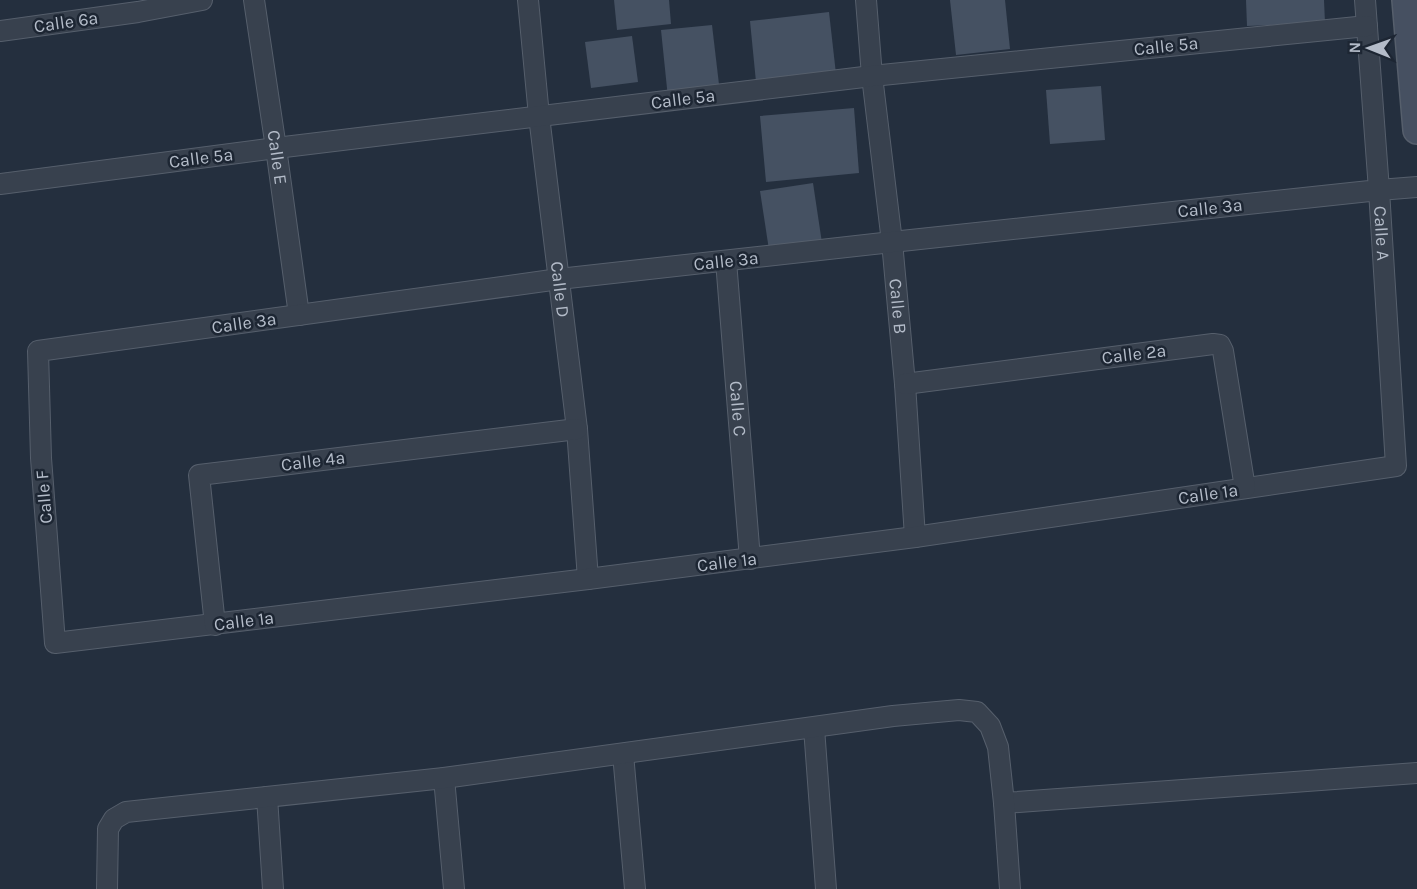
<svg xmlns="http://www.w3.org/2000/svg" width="1417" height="889" viewBox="0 0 1417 889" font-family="Karla,sans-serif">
	<rect width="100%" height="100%" fill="#242f3e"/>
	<g fill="#455162">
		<path d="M614,0H669L671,24L617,30Z"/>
		<path d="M950,0H1005L1010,49L956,55Z"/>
		<path d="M1246,0H1324L1325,23L1247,26Z"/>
		<path d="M829,12L836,74L756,82L750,21Z"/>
		<path d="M712,25L720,93L668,98L661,30Z"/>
		<path d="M632,36L638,82L591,88L585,42Z"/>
		<path d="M1101,86L1105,140L1050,144L1046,90Z"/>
		<path d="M854,108L859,173L766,182L760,116Z"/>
		<path d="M813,183L822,243L769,250L760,191Z"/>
	</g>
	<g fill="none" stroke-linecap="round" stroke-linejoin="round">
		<g stroke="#565f6c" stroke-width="22">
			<g id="street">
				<path id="s1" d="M254,0L276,148L299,315"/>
				<path id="s2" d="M528,0L539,116L577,429L588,579"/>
				<path id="s3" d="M866,0L872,76L892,242L905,384L915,537"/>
				<path id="s4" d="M1365,0L1379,190L1396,466L915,537L588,579L55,643L41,458L38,351L559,279L892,242L1379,190L1417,187"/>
				<path d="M0,31L138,12L202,0"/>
				<path d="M0,184L276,148L872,76L1367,26"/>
				<path id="s5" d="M726,261L750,559"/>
				<path d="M905,384L1213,344L1220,345L1223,351L1245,488"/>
				<path d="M215,625L199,475L577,429"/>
				<path d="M814,728L826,889"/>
				<path d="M623,754L635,889"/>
				<path d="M444,778L454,889"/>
				<path d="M267,797L273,889"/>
				<path d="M1004,803L1417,773"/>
				<path d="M107,889L108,829L114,819L126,812L444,778L893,716L959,710L977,712L990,726L998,747L1004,803L1010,889"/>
			</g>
		</g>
		<g stroke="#565f6c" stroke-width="30">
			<path id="secondary" d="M1406,0L1417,130"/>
		</g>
		<use href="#street" stroke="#38414e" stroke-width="20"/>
		<use href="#secondary" stroke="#465061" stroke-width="27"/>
	</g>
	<g text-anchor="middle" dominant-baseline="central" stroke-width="5" stroke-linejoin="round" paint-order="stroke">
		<g font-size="18" fill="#b4bcc9" stroke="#1d2633">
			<text transform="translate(66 22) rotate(-8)">Calle 6ª</text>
			<text transform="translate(1166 46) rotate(-6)">Calle 5ª</text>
			<text transform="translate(683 99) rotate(-7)">Calle 5ª</text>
			<text transform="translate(201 158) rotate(-7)">Calle 5ª</text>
			<text stroke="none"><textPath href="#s1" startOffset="159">Calle E</textPath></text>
			<text transform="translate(1210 208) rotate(-6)">Calle 3ª</text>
			<text stroke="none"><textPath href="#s4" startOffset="234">Calle A</textPath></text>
			<text transform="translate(726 261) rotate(-6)">Calle 3ª</text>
			<text stroke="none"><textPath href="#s2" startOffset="291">Calle D</textPath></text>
			<text stroke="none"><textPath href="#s3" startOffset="308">Calle B</textPath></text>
			<text transform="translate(244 323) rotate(-8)">Calle 3ª</text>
			<text transform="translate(1134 354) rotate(-7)">Calle 2ª</text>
			<text stroke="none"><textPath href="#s5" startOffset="148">Calle C</textPath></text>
			<text transform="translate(313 461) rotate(-7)">Calle 4ª</text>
			<text transform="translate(1208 494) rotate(-8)">Calle 1ª</text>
			<text transform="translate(44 497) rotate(-95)">Calle F</text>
			<text transform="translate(727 562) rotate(-7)">Calle 1ª</text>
			<text transform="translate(244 621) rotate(-7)">Calle 1ª</text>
		</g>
	</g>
	<g transform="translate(1369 48) rotate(271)" stroke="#1d2633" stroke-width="4.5" paint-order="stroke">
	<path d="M0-4.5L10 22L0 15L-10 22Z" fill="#b4bcc9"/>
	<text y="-9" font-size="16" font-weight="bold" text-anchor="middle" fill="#b4bcc9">N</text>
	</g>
</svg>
